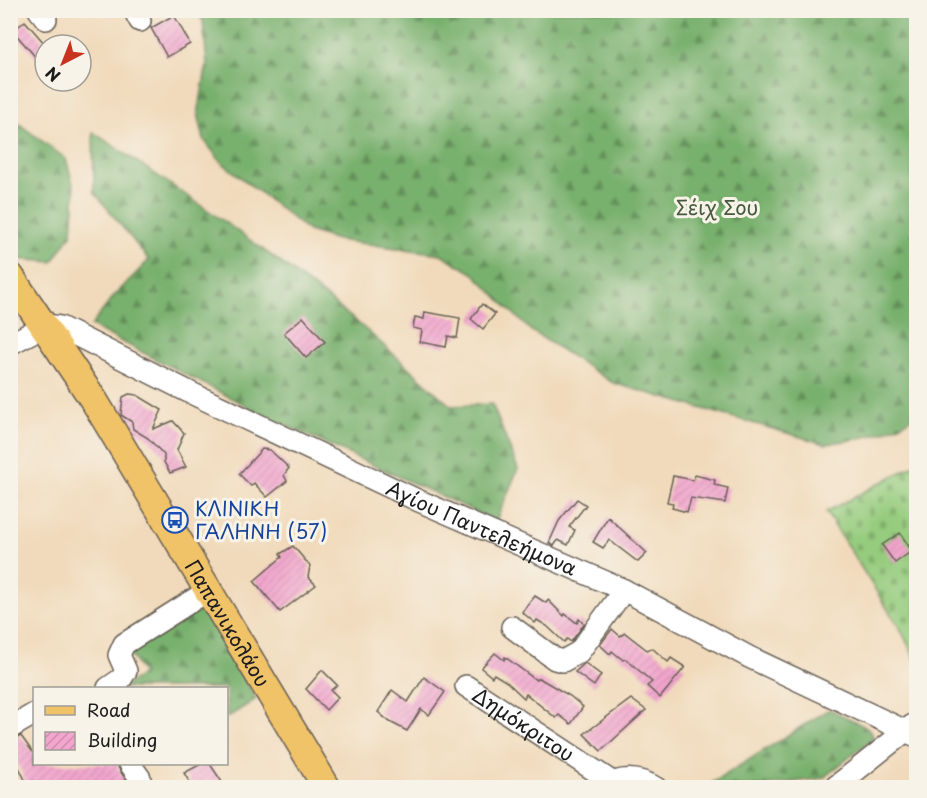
<svg xmlns="http://www.w3.org/2000/svg" width="927" height="798" viewBox="0 0 927 798" font-family="'Playpen Sans',sans-serif">
	<defs>
		<pattern id="forest-firs" width="22" height="20" patternUnits="userSpaceOnUse" patternTransform="scale(1.5)"><rect width="22" height="20" fill="#78b06d"/><path d="M5 1l3.5 6h-7zM16 11l3.5 6h-7z" fill="#628e59"/></pattern>
		<pattern id="cemetery-stones" width="16" height="16" patternUnits="userSpaceOnUse" patternTransform="scale(1.5)"><rect width="16" height="16" fill="#96cc7e"/><path d="M2 7V4a2 2 0 0 1 4 0v3zM10 15v-3a2 2 0 0 1 4 0v3z" fill="#81af6c"/></pattern>
		<pattern id="building-hatch" width="6" height="6" patternUnits="userSpaceOnUse" patternTransform="scale(1.5)"><rect width="6" height="6" fill="#f2a5cd"/><path d="M-1 1l2-2M0 6l6-6M5 7l2-2" fill="none" stroke="#cf8daf"/></pattern>
	</defs>
	<rect width="100%" height="100%" fill="#f7f3e8"/>
	<filter id="ink" filterUnits="userSpaceOnUse"><feTurbulence type="fractalNoise" baseFrequency=".0167" numOctaves="2"/><feDisplacementMap in="SourceGraphic" scale="12" xChannelSelector="R" yChannelSelector="G"/><feConvolveMatrix kernelMatrix="1 2 1 2 8 2 1 2 1" color-interpolation-filters="sRGB"/></filter>
	<filter id="wash" filterUnits="userSpaceOnUse"><feTurbulence type="fractalNoise" baseFrequency=".008" numOctaves="4" result="noise"/><feDisplacementMap in="SourceGraphic" scale="24" xChannelSelector="R" yChannelSelector="G"/><feGaussianBlur stdDeviation="1.35" result="paint"/><feColorMatrix in="noise" values="0 0 0 0 0 0 0 0 0 0 0 0 0 0 0 0 0 1.4 0 .05"/><feComposite in="paint" operator="in"/></filter>
	<g filter="url(#wash)">
		<rect width="100%" height="100%" fill="#f1dabb"/>
		<g fill="url(#forest-firs)" stroke="#4a6644" stroke-width="1.5">
			<path d="M197,11H916V415C891,434 856,440 825,444L613,383L530,330L474,274L441,254L337,240L309,231L221,162L204,140L198,113L207,64L203,21Z"/>
			<path d="M10,117L66,159L75,191L72,233L53,262L16,259L11,249Z"/>
			<path d="M93,132C181,191 270,251 352,318C386,346 418,377 451,406L492,404L518,469L496,521L274,420L91,326L114,296L149,260L94,192Z"/>
			<path d="M203,601L256,699L227,718L226,688H122L143,674L127,649Z"/>
			<path d="M829,709L868,728L874,738L823,778L758,787H706Z"/>
		</g>
		<path fill="url(#cemetery-stones)" stroke="#59744d" stroke-width="1.5" d="M916,464V661L901,630L826,512Z"/>
		<g id="blocks">
			<g fill="url(#building-hatch)">
				<path d="M174,15L190,44L167,57L151,28Z"/>
				<path d="M25,21L45,44V68L13,31Z"/>
				<path d="M482,304L495,314L483,329L471,319Z"/>
				<path d="M425,312L460,318L457,338L448,336L446,347L420,342L422,330L413,328L415,317L424,319Z"/>
				<path d="M303,317L325,342L306,358L284,333Z"/>
				<path d="M129,394L137,395L162,410L153,429L173,421L184,433L177,450L186,467L170,473L164,462V455L148,438L133,429L132,422L121,415L123,397Z"/>
				<path d="M262,449L270,450L289,468L284,475L287,481L267,497L254,483L251,486L239,474Z"/>
				<path d="M695,475L715,480L714,485L728,488L725,503L691,498L687,512L672,508L673,503L667,502L673,476L693,480Z"/>
				<path d="M577,499L586,505L569,527L575,530L568,545L558,540L554,546L549,543L559,521Z"/>
				<path d="M608,517L647,553L638,562L609,540L603,548L593,542Z"/>
				<path d="M900,533L912,551L895,563L882,545Z"/>
				<path d="M293,546L310,566L308,577L316,585L280,612L254,581L282,557L280,554Z"/>
				<path d="M535,596L546,603L548,600L564,616L565,614L577,623L579,619L584,624L571,642L567,639L564,642L547,626L537,620L535,623L522,612Z"/>
				<path d="M612,629L620,636L625,633L647,650L652,648L668,662L671,658L685,667L660,698L647,686L652,682L626,659L623,660L612,651L610,654L600,645Z"/>
				<path d="M495,653L504,660L505,657L536,680L539,678L570,696L583,707L571,724L559,715L556,718L526,694L524,698L507,682L494,674L492,677L481,668Z"/>
				<path d="M585,663L601,675L594,686L575,672Z"/>
				<path d="M322,670L337,685L331,690L338,697L326,710L306,689Z"/>
				<path d="M424,677L445,692L429,715L421,709L407,731L390,722L378,712L392,690L408,702Z"/>
				<path d="M631,699L646,710L601,751L584,734Z"/>
				<path d="M21,736L34,754V764H117L120,771L132,788H40L34,781L27,784L15,759L10,761V741Z"/>
				<path d="M201,764H210L226,788H193L184,773Z"/>
			</g>
		</g>
	</g>
	<g filter="url(#ink)">
		<use href="#blocks" fill-opacity="0" stroke="#675e54" stroke-width="1.5"/>
		<g fill="none" stroke-linecap="round" stroke-linejoin="round">
			<g stroke="#675e54" stroke-width="24">
				<g id="minor">
					<path d="M39,10L46,19"/>
					<path d="M134,10L140,21"/>
					<path id="s1" d="M10,344L46,325L60,327L189,392L417,500L624,590L749,657L916,736"/>
					<path d="M512,627L555,659L563,661L579,652L624,590"/>
					<path id="s2" d="M466,686L612,782"/>
					<path d="M108,688L121,679L126,671L119,655L124,644L209,590"/>
					<path d="M10,728L34,714"/>
					<path d="M130,764L140,778"/>
					<path d="M602,788C620,777 638,777 656,788"/>
					<path d="M834,788L913,725"/>
				</g>
			</g>
			<g stroke="#675e54" stroke-width="30">
				<g id="major">
					<path id="s3" d="M10,276L95,402L327,788"/>
				</g>
			</g>
			<use href="#minor" stroke="#fff" stroke-width="21"/>
			<use href="#major" stroke="#f1c369" stroke-width="27"/>
		</g>
	</g>
	<defs>
		<g id="bus-ring" transform="scale(1.35)"><circle r="9.5" fill="#f7f3e8" stroke="#1a4fb4" stroke-width="1.5"/><path d="M-5-6H5V4H4V6H2V4H-2V6H-4V4H-5ZM-3.5-4V0h7V-4ZM-3.5 1.2v1.5H-2V1.2ZM2 1.2v1.5H3.5V1.2Z" fill="#1a4fb4"/></g>
	</defs>
	<g fill-rule="evenodd">
		<use href="#bus-ring" x="175" y="520"/>
	</g>
	<g text-anchor="middle" dominant-baseline="central" stroke-width="6" stroke-linejoin="round" paint-order="stroke">
		<g font-size="20" fill="#475a3e" stroke="#f7f3e8">
			<text x="717" y="207">Σέιχ Σου</text>
		</g>
		<g font-size="20" fill="#164399" stroke="#f7f3e8" text-anchor="start">
			<text x="195" y="508">ΚΛΙΝΙΚΗ<tspan x="195" dy="23">ΓΑΛΗΝΗ (57)</tspan></text>
		</g>
		<g font-size="20" fill="#1c1c1c" stroke="#f7f3e8">
			<text stroke="none"><textPath href="#s1" startOffset="522">Αγίου Παντελεήμονα</textPath></text>
			<text stroke="none"><textPath href="#s3" startOffset="410">Παπανικολάου</textPath></text>
			<text stroke="none"><textPath href="#s2" startOffset="69">Δημόκριτου</textPath></text>
		</g>
	</g>
	<rect width="927" height="798" fill="none" stroke="#f7f3e8" stroke-width="36"/>
	<rect x="33" y="687" width="195" height="78" fill="#f7f3e8" stroke="#9f9d96" stroke-width="1.5"/>
	<rect x="45" y="706" width="30" height="9" fill="#f1c369" stroke="#9f9d96" stroke-width="1.5"/>
	<text x="87" y="717" font-size="18" fill="#1c1c1c">Road</text>
	<rect x="45" y="732" width="30" height="18" fill="url(#building-hatch)" stroke="#9f9d96" stroke-width="1.5"/>
	<text x="87" y="747" font-size="18" fill="#1c1c1c">Building</text>
	<g transform="translate(63 63) rotate(222)"><circle r="28" fill="#f7f3e8" stroke="#9f9d96" stroke-width="1.5"/>
	<path d="M0-4.5L10 22L0 15L-10 22Z" fill="#c8321e"/>
	<text y="-9" font-size="16" font-weight="bold" text-anchor="middle" fill="#1c1c1c">N</text>
	</g>
</svg>
